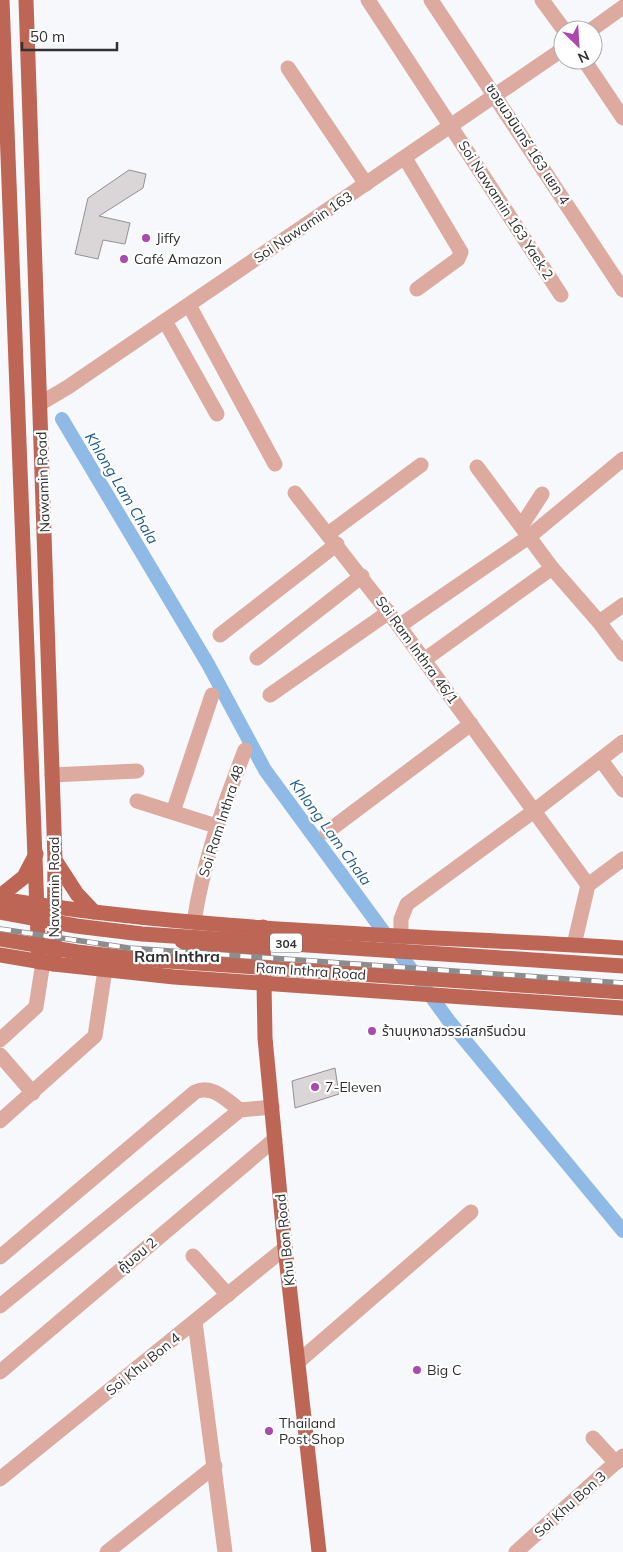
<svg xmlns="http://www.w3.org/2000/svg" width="623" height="1552" viewBox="0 0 623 1552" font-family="Mulish,'Noto Sans Thai',sans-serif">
	<rect width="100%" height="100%" fill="#f6f8fc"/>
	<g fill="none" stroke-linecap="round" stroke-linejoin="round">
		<path stroke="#8fbae5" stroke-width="14" d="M62,419L208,664L265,770L449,1021L623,1231"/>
	</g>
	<g fill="#dad5d7" stroke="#949092">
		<path d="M129,170L146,174L143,188L99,216L130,223L125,244L103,240L98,259L75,254L88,198Z"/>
		<path d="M335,1068L339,1094L295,1108L292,1081Z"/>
	</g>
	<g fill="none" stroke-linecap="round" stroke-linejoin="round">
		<g stroke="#ddaaa0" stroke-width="15">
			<path d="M368,0L561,295"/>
			<path d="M431,0L623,290"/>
			<path d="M542,0L564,30"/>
			<path d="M591,30L623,7"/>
			<path d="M584,60L623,118"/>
			<path d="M288,68L366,184"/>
			<path d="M405,158L461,252L458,259L417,289"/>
			<path d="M189,305L275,464"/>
			<path d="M165,321L217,414"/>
			<path d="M41,403L68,387L563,49"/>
			<path d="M477,467L552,568L599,622L623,654"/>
			<path d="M295,493L399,626L588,885"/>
			<path d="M522,525L542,494"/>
			<path d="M328,534L421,465"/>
			<path d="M599,622L623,605"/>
			<path d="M399,626L530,536L623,459"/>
			<path d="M220,635L337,544"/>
			<path d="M257,658L362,576"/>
			<path d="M424,660L552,568"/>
			<path d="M270,695L389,612"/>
			<path d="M601,760L623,790"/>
			<path d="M52,775L137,771"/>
			<path d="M137,801L216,826"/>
			<path d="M173,812L212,695"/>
			<path d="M327,832L471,724"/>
			<path d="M194,922C203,862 223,807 245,750"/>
			<path d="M401,937V919L407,904L534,811L623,742"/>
			<path d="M574,945L588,885L623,859"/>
			<path d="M0,1040L36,1007L43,962"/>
			<path d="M0,1055L33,1093"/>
			<path d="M0,1121L95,1036L105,970"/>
			<path d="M193,1256L228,1295"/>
			<path d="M0,1257L195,1092C213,1084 226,1100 240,1110"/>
			<path d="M0,1306L240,1110L272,1107"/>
			<path d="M195,1322L225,1552"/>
			<path d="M298,1362L471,1212"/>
			<path d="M0,1372L275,1139"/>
			<path d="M593,1438L616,1463"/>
			<path d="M0,1479L285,1248"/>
			<path d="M107,1552L215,1466"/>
			<path d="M516,1552L623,1456"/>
		</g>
		<g stroke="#be6655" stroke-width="15">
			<path d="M2,0L39,962"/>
			<path d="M26,0L55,860L54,964"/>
			<path d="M55,860L77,894L94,912"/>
			<path d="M0,896L24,877L36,854"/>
			<path d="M0,899C206,932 415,935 623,948"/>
			<path d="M0,912L76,926L142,934L623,966"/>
			<path d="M263,927L265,1038L285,1248L319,1552"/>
			<path d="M0,939L77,952L138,959L623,992"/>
			<path d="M182,941L195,948L256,954L263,961"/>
			<path d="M0,955L54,964L174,977L623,1008"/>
		</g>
		<g stroke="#8b8d8f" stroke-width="5.5">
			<path id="rail" d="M0,929L129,948L623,983"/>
		</g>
		<use href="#rail" stroke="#fff" stroke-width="4" stroke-dasharray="11" stroke-linecap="butt"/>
	</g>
	<g fill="#ac49af" stroke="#fff" stroke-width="2">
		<circle cx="146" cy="238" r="5"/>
		<circle cx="124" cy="259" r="5"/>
		<circle cx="372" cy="1031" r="5"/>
		<circle cx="315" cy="1087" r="5"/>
		<circle cx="417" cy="1370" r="5"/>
		<circle cx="269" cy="1431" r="5"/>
	</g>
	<g text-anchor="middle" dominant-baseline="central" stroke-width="4.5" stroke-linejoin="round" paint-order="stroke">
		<rect fill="#fff" stroke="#6e6f70" stroke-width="1" x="270" y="933.5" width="32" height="19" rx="4"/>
		<g font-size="12" font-weight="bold" fill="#303132">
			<text x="286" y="943">304</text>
		</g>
		<g font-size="14" fill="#303132" stroke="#fff">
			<text transform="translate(528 144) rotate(57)">ซอยนวมินทร์ 163 แยก 4</text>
			<text transform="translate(506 210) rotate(57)">Soi Nawamin 163 Yaek 2</text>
			<text transform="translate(303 227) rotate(-34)">Soi Nawamin 163</text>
			<text transform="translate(43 482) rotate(-92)">Nawamin Road</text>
			<text transform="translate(417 650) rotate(54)">Soi Ram Inthra 46/1</text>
			<text transform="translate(221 821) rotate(-72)">Soi Ram Inthra 48</text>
			<text transform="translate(54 887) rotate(-90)">Nawamin Road</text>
			<text transform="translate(311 971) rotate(4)">Ram Inthra Road</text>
			<text transform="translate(285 1240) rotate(-96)">Khu Bon Road</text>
			<text transform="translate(137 1255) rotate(-40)">คู้บอน 2</text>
			<text transform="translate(143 1364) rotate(-39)">Soi Khu Bon 4</text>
			<text transform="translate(570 1504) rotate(-42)">Soi Khu Bon 3</text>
		</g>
		<g font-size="14" fill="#303132" stroke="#fff" text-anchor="start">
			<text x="156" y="238">Jiffy</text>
			<text x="134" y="259">Café Amazon</text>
			<text x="382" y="1031">ร้านบุหงาสวรรค์สกรีนด่วน</text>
			<text x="325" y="1087">7-Eleven</text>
			<text x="427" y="1370">Big C</text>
			<text x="279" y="1423">Thailand<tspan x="279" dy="16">Post Shop</tspan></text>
		</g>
		<g font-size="15" font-style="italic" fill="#1d5a90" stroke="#fff">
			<text transform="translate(122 488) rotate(59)">Khlong Lam Chala</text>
			<text transform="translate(331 832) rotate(54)">Khlong Lam Chala</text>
		</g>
		<g font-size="16" font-weight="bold" fill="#303132" stroke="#fff">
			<text x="177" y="956">Ram Inthra</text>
		</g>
	</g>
	<g transform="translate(578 45) rotate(155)"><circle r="24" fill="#ffffff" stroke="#acadad"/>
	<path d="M0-4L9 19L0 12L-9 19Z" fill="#ac49af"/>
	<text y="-8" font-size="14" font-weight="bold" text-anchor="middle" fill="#303132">N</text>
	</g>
	<path d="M22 42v8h95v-8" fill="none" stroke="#303132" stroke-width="2.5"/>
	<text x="30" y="42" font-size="15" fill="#303132" stroke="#ffffff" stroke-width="4" paint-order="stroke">50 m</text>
</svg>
